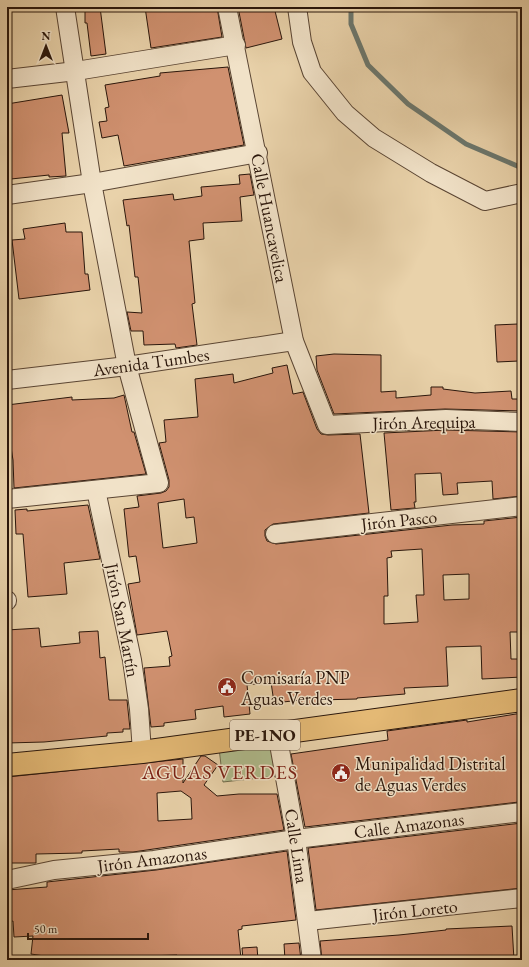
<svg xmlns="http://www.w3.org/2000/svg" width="529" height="967" viewBox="0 0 529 967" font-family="'EB Garamond',serif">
	<rect width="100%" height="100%" fill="#e9d2aa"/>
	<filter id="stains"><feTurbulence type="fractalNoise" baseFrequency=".005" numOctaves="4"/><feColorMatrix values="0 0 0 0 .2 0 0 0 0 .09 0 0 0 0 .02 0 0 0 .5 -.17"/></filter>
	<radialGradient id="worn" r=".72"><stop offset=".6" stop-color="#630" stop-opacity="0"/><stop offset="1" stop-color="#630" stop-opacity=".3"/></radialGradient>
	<path fill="#b0bd8e" stroke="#6d6a4c" d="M271,742L277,776L223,782L219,748Z"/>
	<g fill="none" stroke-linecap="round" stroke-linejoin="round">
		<path stroke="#6c776d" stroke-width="5" d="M351,7V24L368,65L408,104L466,144L522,168"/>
	</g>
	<g fill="#d09170" stroke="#2a160b" fill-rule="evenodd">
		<path d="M85,7H100L106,54L91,56L87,23H85Z"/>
		<path d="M145,7H217L222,37L151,48Z"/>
		<path d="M238,7H274L282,39L246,48Z"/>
		<path d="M228,67L244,145L124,166L118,135L102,138L99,122L107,121L105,108L109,107L105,85L160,76V73Z"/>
		<path d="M62,95L69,133H62L66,176L49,177V175L11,179L7,144V104Z"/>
		<path d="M250,174L254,195L240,197L242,221L203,223L204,239L189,241L195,303L192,304L197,345L176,348L175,344L144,345L143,331H131L127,312L142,313L138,277H135L129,225L127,226L123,200L173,194L174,200L202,196L201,187L240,184L239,175Z"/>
		<path d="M65,223L66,232H82L85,274H88L90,290L19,299L12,240L25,239L23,229Z"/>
		<path d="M518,324L519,361L497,362L495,325Z"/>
		<path d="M334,354L381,355V392L396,391V398L431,395V387H443V389L475,393L511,391L512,399H522V411L445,409L334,414L317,370L316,356Z"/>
		<path d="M287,365L293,394L303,392L317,429L321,434L328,435L360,434L369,513L273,524L265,530V536L267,541L276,544L452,525L484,524V521L522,517V533H519L522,593H519L522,632H510L511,659H522V677L482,679L481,646L446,647L448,686L404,688L405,694L357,698V699L318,700V704H301V700L274,703L271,682L247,685L250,714L224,717L223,706L195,710L196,719L164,723V726L151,727L144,668L170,666L169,657L172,656L167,631L137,635L128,584L140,582L136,556L129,557L124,509L139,507L137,496L161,493L166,491L169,487V480L159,443L166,442L164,420L198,417L195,379L233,374L234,383L273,373L272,368ZM184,499L186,518L194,517L197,543L163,548L158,503ZM422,549L424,595H416L418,622L384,624V596H388L387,558L392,557L391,551ZM469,574V599L444,600L443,575Z"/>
		<path d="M124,395L132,432H134L146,474L14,488L13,460L7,423V405L72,397V400L114,398Z"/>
		<path d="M446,430L522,432V496L493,499L492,481L457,483L458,494L443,495L441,473L415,474L416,502H414L415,508L391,510L384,433Z"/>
		<path d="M88,505L100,559L64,563L67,594L28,597L23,534H16L15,510L27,509V511Z"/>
		<path d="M39,628L41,647L80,643L79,632L98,631L100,658L105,657L109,700H127L130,729H123V732L107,733V736L44,742L7,743V630Z"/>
		<path d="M522,713V767L518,768L519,802L305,827L291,754L388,740L387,731L467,720V722Z"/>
		<path d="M201,756H205L218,765L204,785L217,796L239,794H277L284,830L133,852H119V849L82,851V853L36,854V863H7V777L183,759V783ZM181,791L191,798L192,819L158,821L157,793Z"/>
		<path d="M522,823V888L316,910L308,848Z"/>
		<path d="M287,851L296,920L242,926V929L238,930L241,959L178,960L177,955L145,956V960H51V957L31,954L33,936L14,937L13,921L7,922V890L47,887V882L156,870Z"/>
		<path d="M512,926L514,960H322L320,941L399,935L446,930V929Z"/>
		<path d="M299,943L301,960H285L284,944Z"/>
		<path d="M257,947L258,960H243L242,948Z"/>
	</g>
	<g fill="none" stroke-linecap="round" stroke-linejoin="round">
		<g stroke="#5a4533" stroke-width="20">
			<g id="street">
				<path d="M227,7L294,341L327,425L446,419L522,422"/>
				<path d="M297,7L302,42L312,72L345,113L374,138L431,173L485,201L522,193"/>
				<path d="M7,79L76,71L236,45"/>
				<path d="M7,195L92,183L258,153"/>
				<path d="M7,380L127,366L294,341"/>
				<path d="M96,490L132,660L139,709L142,752"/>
				<path d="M7,499L159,483L127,366L92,183L65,7"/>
				<path d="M275,534L522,506"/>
				<path d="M7,600V601"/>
				<path d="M277,733L296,839L312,960"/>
				<path d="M7,880L54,870L154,860L296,839L522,812"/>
				<path d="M308,921L522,898"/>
			</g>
		</g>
		<g stroke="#2a160b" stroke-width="24">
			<path id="primary" d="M7,765L142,752L522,700"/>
		</g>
		<use href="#street" stroke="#f1e2c8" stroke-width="18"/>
		<use href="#primary" stroke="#e4b975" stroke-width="22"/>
	</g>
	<defs>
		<g id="civic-disc" transform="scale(1)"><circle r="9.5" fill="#8f2418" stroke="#f1e2c8"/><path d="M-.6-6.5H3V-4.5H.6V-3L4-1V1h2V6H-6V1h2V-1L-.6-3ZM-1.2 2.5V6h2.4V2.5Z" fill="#fff"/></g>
	</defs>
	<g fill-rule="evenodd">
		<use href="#civic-disc" x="227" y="687"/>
		<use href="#civic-disc" x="341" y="773"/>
	</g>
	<g text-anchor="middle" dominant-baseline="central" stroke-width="3" stroke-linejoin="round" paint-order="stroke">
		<rect fill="#f1e2c8" stroke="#665344" stroke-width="1" x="230" y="720" width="70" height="30" rx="3"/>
		<g font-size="17" font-weight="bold" fill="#2a160b">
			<text x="265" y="735">PE-1NO</text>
		</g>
		<g font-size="18" fill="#2a160b" stroke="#f1e2c8">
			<text transform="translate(270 218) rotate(79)">Calle Huancavelica</text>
			<text transform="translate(151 362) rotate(-8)">Avenida Tumbes</text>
			<text transform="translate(424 422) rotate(-1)">Jirón Arequipa</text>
			<text transform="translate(399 520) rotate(-6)">Jirón Pasco</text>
			<text transform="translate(123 620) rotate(79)">Jirón San Martín</text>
			<text transform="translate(409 825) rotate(-7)">Calle Amazonas</text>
			<text transform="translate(297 846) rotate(81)">Calle Lima</text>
			<text transform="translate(152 859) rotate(-7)">Jirón Amazonas</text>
			<text transform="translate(415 910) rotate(-6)">Jirón Loreto</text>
		</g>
		<g font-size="18" fill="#2a160b" stroke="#f1e2c8" text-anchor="start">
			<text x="241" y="677">Comisaría PNP<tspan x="241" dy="21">Aguas Verdes</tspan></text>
			<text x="355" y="763">Munipalidad Distrital<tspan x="355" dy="21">de Aguas Verdes</tspan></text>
		</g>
		<g font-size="20" letter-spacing="1" fill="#7a1f14" stroke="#f1e2c8">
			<text x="220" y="772">AGUAS VERDES</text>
		</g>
	</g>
	<rect width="529" height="967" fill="none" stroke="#e9d2aa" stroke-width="24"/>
	<rect x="8" y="8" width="513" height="951" fill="none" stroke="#2a160b" stroke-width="2"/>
	<rect x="12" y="12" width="505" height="943" fill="none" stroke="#2a160b"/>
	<g transform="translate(46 46)" stroke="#f1e2c8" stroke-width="3" paint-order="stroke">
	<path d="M0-3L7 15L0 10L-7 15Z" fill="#2a160b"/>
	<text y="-6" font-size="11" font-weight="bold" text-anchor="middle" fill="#2a160b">N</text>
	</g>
	<path d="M28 933v6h120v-6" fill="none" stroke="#2a160b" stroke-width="2"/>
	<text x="34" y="933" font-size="12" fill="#2a160b" stroke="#f1e2c8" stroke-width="3" paint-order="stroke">50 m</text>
	<rect width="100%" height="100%" filter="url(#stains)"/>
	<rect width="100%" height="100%" fill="url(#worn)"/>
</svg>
